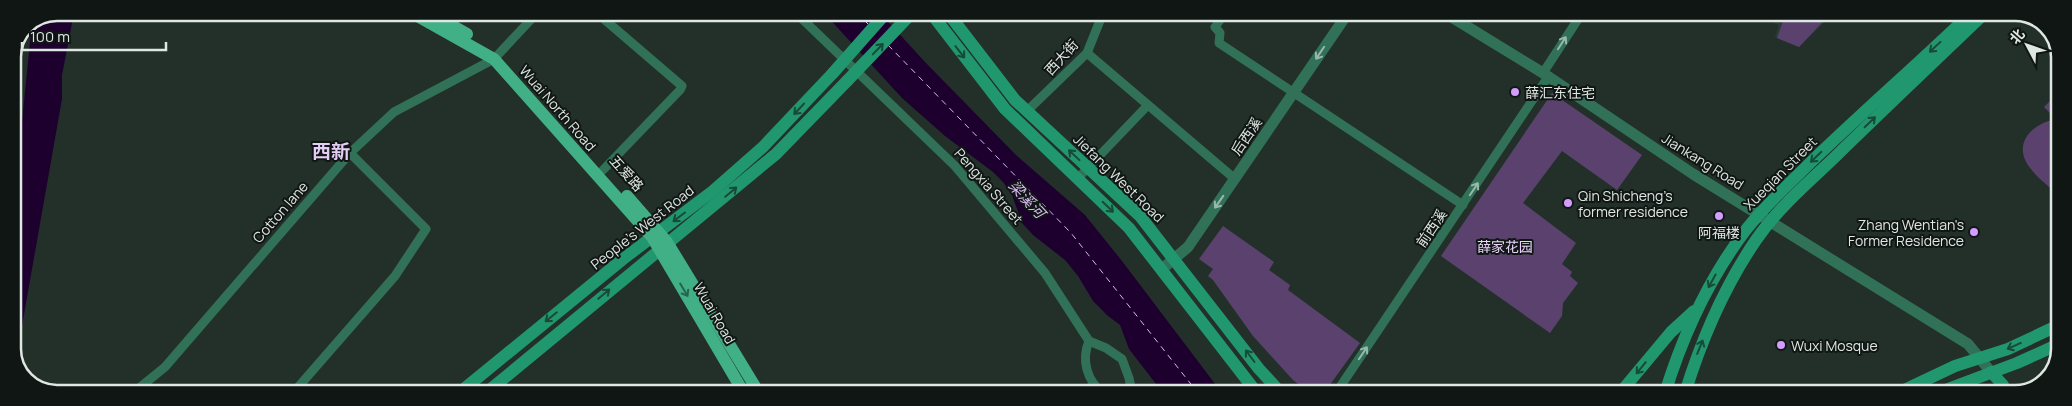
<svg xmlns="http://www.w3.org/2000/svg" width="2072" height="406" viewBox="0 0 2072 406" font-family="Manrope,'Noto Sans SC',sans-serif">
	<rect width="100%" height="100%" fill="#23302a"/>
	<path fill="#293c34" d="M1762,13H1834L1799,47L1775,37L1779,25L1760,18Z"/>
	<g fill="#5b426e">
		<path d="M1786,13H1831L1799,47L1777,38Z"/>
		<path d="M1552,93L1642,155L1617,190L1562,151L1523,203L1576,243L1562,264L1572,272L1570,276L1578,283L1563,303L1562,316L1550,333L1441,256Z"/>
		<path d="M2051,100L2059,108V196C2050,187 2038,179 2031,169C2011,145 2031,124 2056,119L2044,107Z"/>
		<path d="M1223,226L1274,262L1269,270L1290,285L1288,290L1360,343L1324,393H1310L1293,380L1253,336L1213,280L1208,276L1213,269L1199,259Z"/>
	</g>
	<g fill="#1e002f">
		<path d="M58,13H74L62,75V99L16,360L13,354V209L32,23Z"/>
		<path d="M824,13H880L926,63L1016,155L1085,215L1122,261L1222,393H1163L1129,349L1120,325L1108,316L1093,301L1078,276L1065,260L1033,235L1022,223L1012,195L1003,182L993,172L945,136L902,98Z"/>
		<path d="M2050,373L2044,382L2015,393H2006Z"/>
	</g>
	<g fill="none" stroke-linecap="round" stroke-linejoin="round">
		<g stroke="#d8b9f3" stroke-width="1" stroke-dasharray="6 5" stroke-linecap="butt">
			<path d="M857,13L868,24"/>
			<path d="M888,45L1071,233L1198,393"/>
		</g>
		<g stroke="#317158" stroke-width="9">
			<path d="M597,13L682,86L680,90L603,170"/>
			<path d="M796,13L955,166L1045,273L1089,341L1106,348L1122,359L1129,378L1132,393"/>
			<path d="M1225,13L1215,27L1220,33L1219,43L1463,205"/>
			<path d="M1087,53L1235,179"/>
			<path d="M1543,73L1582,13"/>
			<path d="M1027,111L1087,53L1103,13"/>
			<path d="M1078,178L1148,105"/>
			<path d="M1089,341C1081,360 1087,381 1103,393"/>
			<path d="M133,393L165,367L350,153L394,112L494,59L537,13"/>
			<path d="M293,393L395,276L426,229L350,153"/>
			<path d="M1083,393L1093,385"/>
			<path d="M1336,393L1548,77"/>
		</g>
		<g stroke="#317158" stroke-width="11">
			<path d="M1445,13L1543,73L1693,174L1968,344L1991,372"/>
			<path d="M1162,269L1188,247L1348,13"/>
		</g>
		<g stroke="#21976f" stroke-width="12">
			<path d="M931,13L1005,109L1129,228L1257,393"/>
			<path d="M948,13L1015,100L1140,216L1259,369L1281,393"/>
			<path d="M1991,372L2003,385L2005,393"/>
			<path d="M459,393L623,259L713,191L763,147L833,73"/>
			<path d="M486,393L776,154L847,81"/>
			<path d="M1620,393L1671,332L1694,311"/>
			<path d="M1665,393C1683,335 1708,280 1745,231C1765,205 1790,183 1813,160C1865,110 1919,63 1971,13"/>
			<path d="M1685,393C1702,338 1724,287 1756,240C1778,208 1808,183 1835,157C1884,109 1935,61 1985,13"/>
			<path d="M1898,393L1955,366L2008,349L2059,325"/>
			<path d="M1937,393L2017,363L2059,344"/>
		</g>
		<g stroke="#42b086" stroke-width="12">
			<path d="M412,13L494,59L652,237L744,393"/>
			<path d="M430,13L467,34"/>
			<path d="M627,196L667,242L759,393"/>
		</g>
		<g stroke="#21976f" stroke-width="12">
			<path d="M833,73L886,13"/>
			<path d="M847,81L909,16"/>
		</g>
	</g>
	<defs><path id="oneway-shaft" d="M-6 0H5M1.5-3L5.5 0L1.5 3" fill="none" stroke-width="1.6" stroke-linecap="round" stroke-linejoin="round" transform="scale(1.25)"/></defs>
	<g stroke="#99b8ab">
		<use href="#oneway-shaft" transform="translate(1562 43) rotate(-57)"/>
		<use href="#oneway-shaft" transform="translate(1320 53) rotate(124)"/>
		<use href="#oneway-shaft" transform="translate(1474 189) rotate(-56)"/>
		<use href="#oneway-shaft" transform="translate(1219 202) rotate(125)"/>
		<use href="#oneway-shaft" transform="translate(1363 353) rotate(-56)"/>
	</g>
	<g stroke="#174a38">
		<use href="#oneway-shaft" transform="translate(1935 47) rotate(137)"/>
		<use href="#oneway-shaft" transform="translate(878 49) rotate(-46)"/>
		<use href="#oneway-shaft" transform="translate(960 52) rotate(52)"/>
		<use href="#oneway-shaft" transform="translate(799 109) rotate(133)"/>
		<use href="#oneway-shaft" transform="translate(1870 122) rotate(-44)"/>
		<use href="#oneway-shaft" transform="translate(1074 155) rotate(-137)"/>
		<use href="#oneway-shaft" transform="translate(1816 157) rotate(136)"/>
		<use href="#oneway-shaft" transform="translate(731 192) rotate(-40)"/>
		<use href="#oneway-shaft" transform="translate(1108 207) rotate(44)"/>
		<use href="#oneway-shaft" transform="translate(679 217) rotate(143)"/>
		<use href="#oneway-shaft" transform="translate(1712 281) rotate(119)"/>
		<use href="#oneway-shaft" transform="translate(604 294) rotate(-40)"/>
		<use href="#oneway-shaft" transform="translate(551 317) rotate(141)"/>
		<use href="#oneway-shaft" transform="translate(2014 346) rotate(156)"/>
		<use href="#oneway-shaft" transform="translate(1700 347) rotate(-68)"/>
		<use href="#oneway-shaft" transform="translate(1250 356) rotate(-127)"/>
		<use href="#oneway-shaft" transform="translate(1641 368) rotate(129)"/>
	</g>
	<use stroke="#29634d" href="#oneway-shaft" transform="translate(684 290) rotate(59)"/>
	<g fill="#d39cfd" stroke="#101614" stroke-width="2">
		<circle cx="1515" cy="92" r="5"/>
		<circle cx="1568" cy="203" r="5"/>
		<circle cx="1719" cy="216" r="5"/>
		<circle cx="1974" cy="232" r="5"/>
		<circle cx="1781" cy="345" r="5"/>
	</g>
	<g text-anchor="middle" dominant-baseline="central" stroke-width="4" stroke-linejoin="round" paint-order="stroke">
		<g font-size="14" fill="#dfe7e3" stroke="#101614">
			<text transform="translate(1061 57) rotate(-48)">西大街</text>
			<text transform="translate(558 108) rotate(49)">Wuai North Road</text>
			<text transform="translate(1246 136) rotate(-56)">后西溪</text>
			<text transform="translate(1703 161) rotate(32)">Jiankang Road</text>
			<text transform="translate(627 173) rotate(48)">五爱路</text>
			<text transform="translate(1780 173) rotate(-45)">Xueqian Street</text>
			<text transform="translate(1119 178) rotate(44)">Jiefang West Road</text>
			<text transform="translate(989 186) rotate(49)">Pengxia Street</text>
			<text transform="translate(280 212) rotate(-49)">Cotton lane</text>
			<text transform="translate(642 227) rotate(-38)">People's West Road</text>
			<text transform="translate(1431 228) rotate(-56)">前西溪</text>
			<text transform="translate(715 313) rotate(60)">Wuai Road</text>
		</g>
		<g font-size="14" fill="#dfe7e3" stroke="#101614" text-anchor="start">
			<text x="1525" y="92">薛汇东住宅</text>
			<text x="1578" y="195">Qin Shicheng’s<tspan x="1578" dy="16">former residence</tspan></text>
			<text x="1964" y="224" text-anchor="end">Zhang Wentian's<tspan x="1964" dy="16">Former Residence</tspan></text>
			<text x="1719" y="232" text-anchor="middle">阿福楼</text>
			<text x="1791" y="345">Wuxi Mosque</text>
		</g>
		<g font-size="14" fill="#ead4fc" stroke="#101614">
			<text x="1505" y="246">薛家花园</text>
		</g>
		<g font-size="15" font-style="italic" fill="#d8b9f3" stroke="#101614">
			<text transform="translate(1027 199) rotate(47)">梁溪河</text>
		</g>
		<g font-size="19" font-weight="bold" fill="#e3cdf5" stroke="#101614">
			<text x="331" y="151">西新</text>
		</g>
	</g>
	<path d="M0 0H2072V406H0ZM57 21H2015A36 36 0 0 1 2051 57V349A36 36 0 0 1 2015 385H57A36 36 0 0 1 21 349V57A36 36 0 0 1 57 21Z" fill="#101614" fill-rule="evenodd"/>
	<path fill="none" stroke="#dfe7e3" stroke-width="2.5" d="M57 21H2015A36 36 0 0 1 2051 57V349A36 36 0 0 1 2015 385H57A36 36 0 0 1 21 349V57A36 36 0 0 1 57 21Z"/>
	<g transform="translate(2027 45) rotate(311)" stroke="#101614" stroke-width="4" paint-order="stroke">
	<path d="M0-4L9 19L0 12L-9 19Z" fill="#dfe7e3"/>
	<text y="-8" font-size="14" font-weight="bold" text-anchor="middle" fill="#dfe7e3">北</text>
	</g>
	<path d="M22 42v8h144v-8" fill="none" stroke="#dfe7e3" stroke-width="2.5"/>
	<text x="30" y="42" font-size="15" fill="#dfe7e3" stroke="#101614" stroke-width="4" paint-order="stroke">100 m</text>
</svg>
